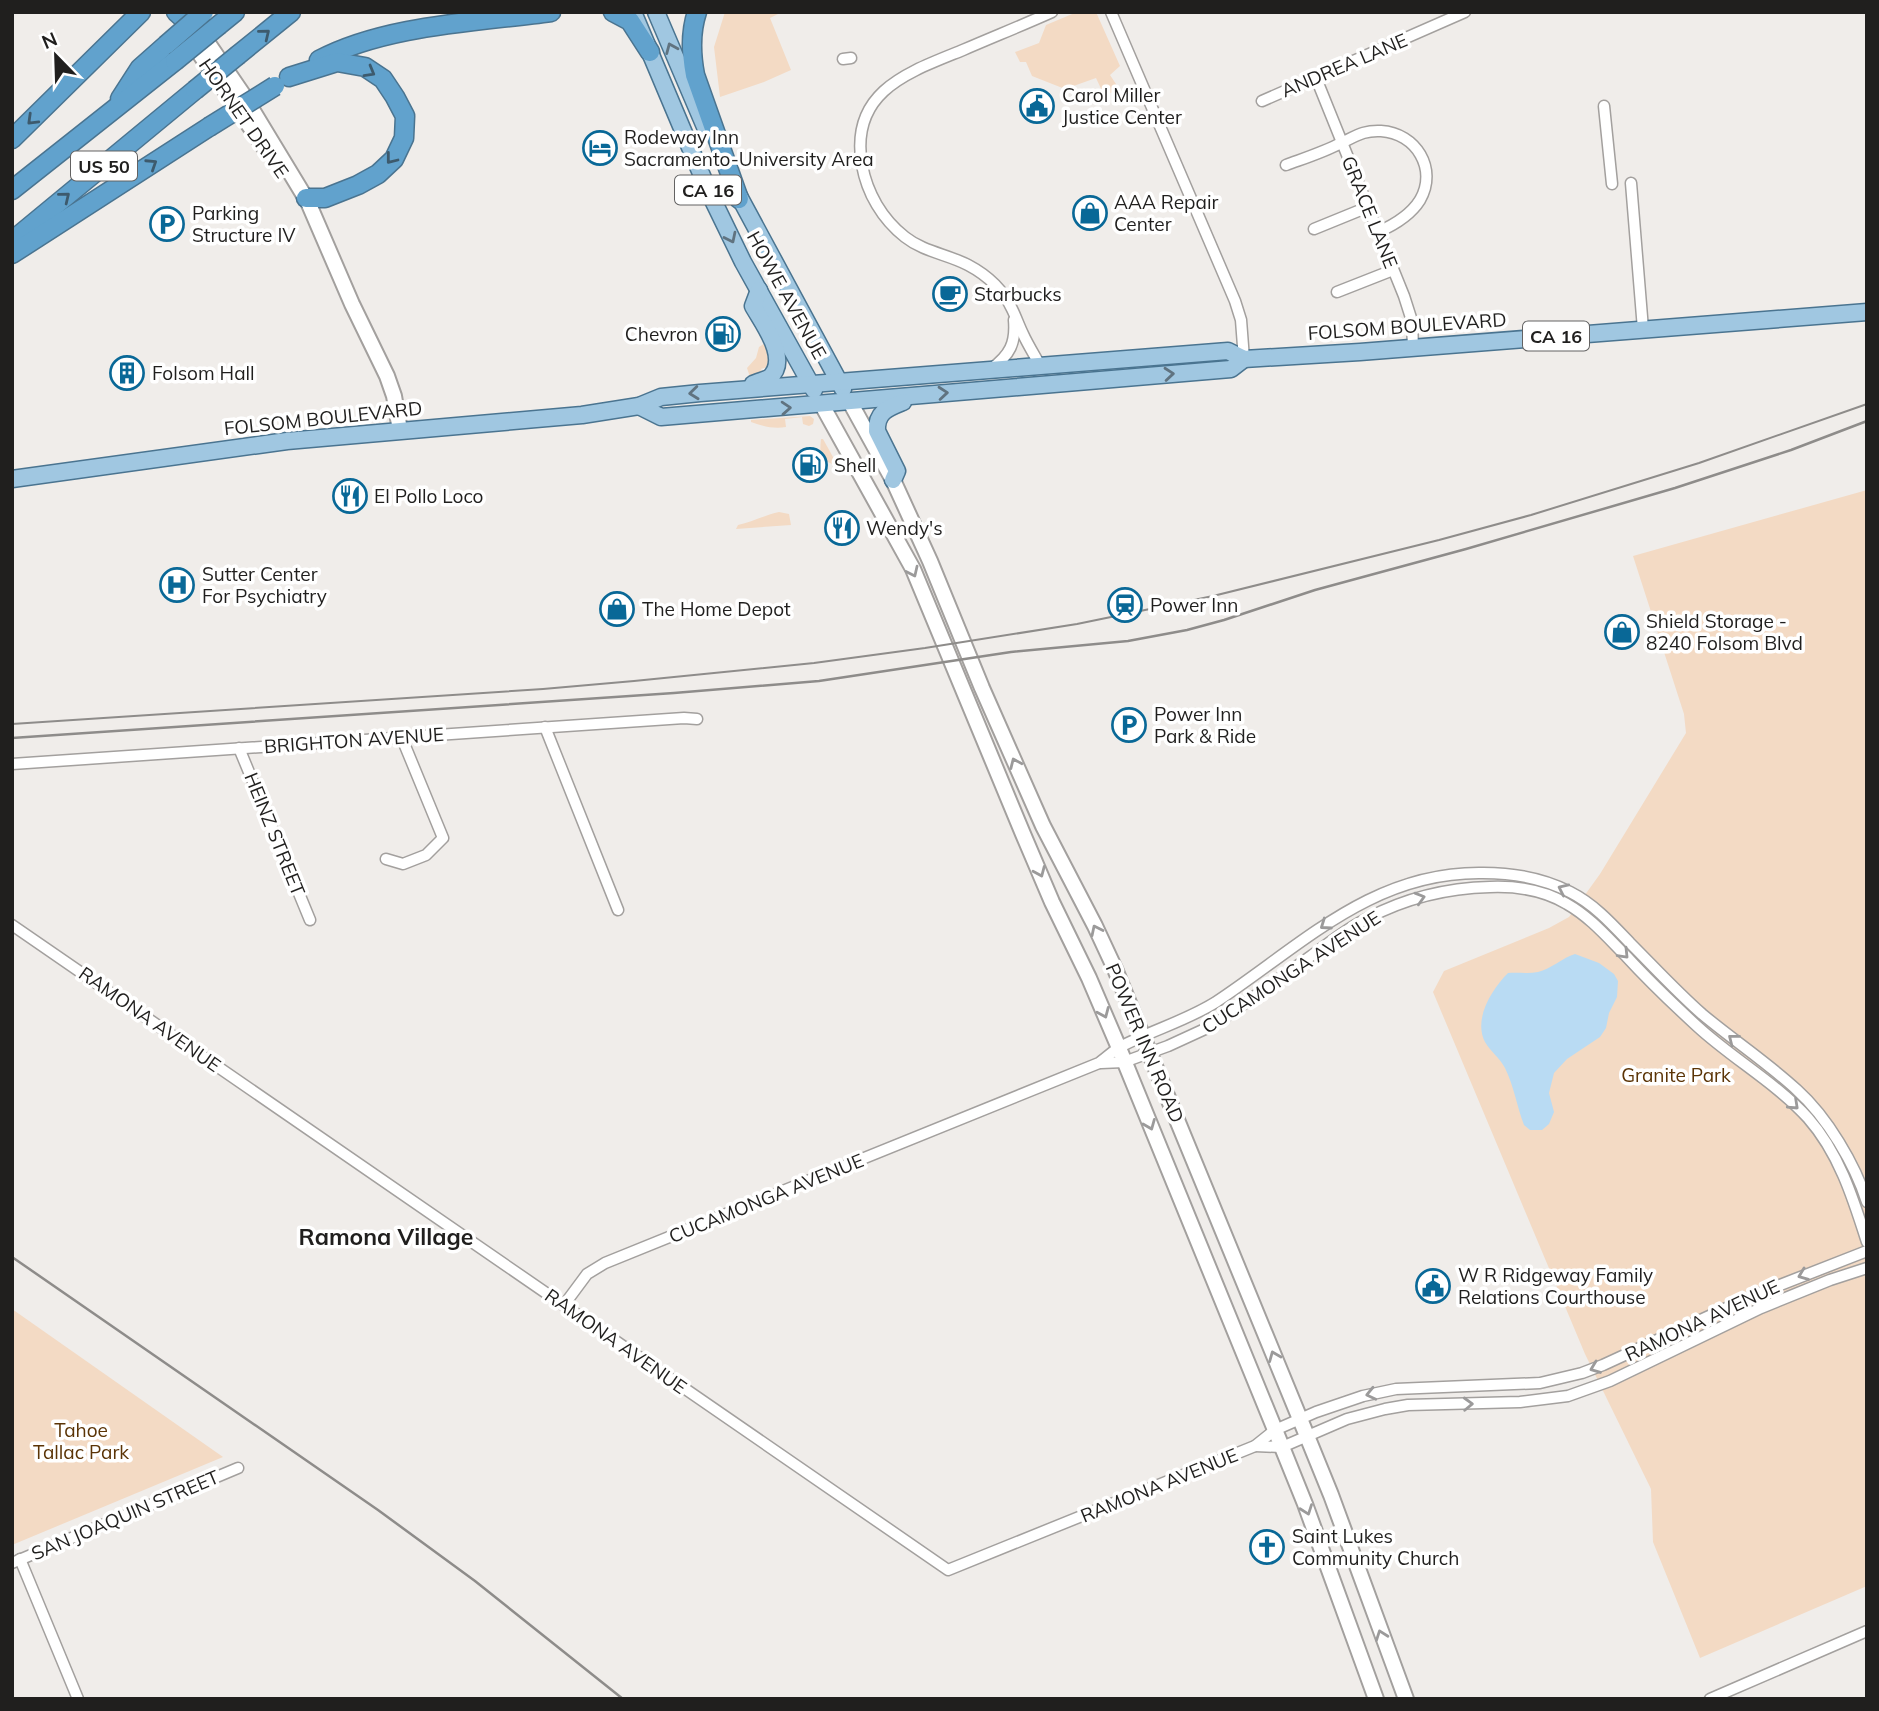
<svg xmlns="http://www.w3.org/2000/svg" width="1879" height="1711" viewBox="0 0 1879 1711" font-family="Mulish,sans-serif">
	<rect width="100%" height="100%" fill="#f0edea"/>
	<g fill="#f3dac4">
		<path d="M725,12H782L770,18L791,70L764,82L720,97L714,47Z"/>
		<path d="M1077,12H1096L1120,66L1110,75L1120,90L1104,95L1096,78L1065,89L1032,76L1026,62H1020L1015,52L1039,43L1046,25Z"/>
		<path d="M765,343C769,352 772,357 767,367L761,369L762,371L750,377L747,368L756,358L759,347Z"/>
		<path d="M810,416L814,419L813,424L809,426L803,424L802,417L785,419L786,427C773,429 763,426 751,422V420Z"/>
		<path d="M821,439H823L838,466C821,461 819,456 821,439Z"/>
		<path d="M1867,490V1586L1700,1658L1653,1542L1651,1489L1585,1354L1433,992L1444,971L1549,928L1569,917L1600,874L1686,733L1684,714L1633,556Z"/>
		<path d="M779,512L789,514L791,525L736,529L738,525C752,522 765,515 779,512Z"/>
		<path d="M12,1309L223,1457L12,1545Z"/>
	</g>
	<path fill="#b9dbf3" d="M1575,954L1599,963L1614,974L1618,981L1617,997L1609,1013L1606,1028L1600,1037L1567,1059L1554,1073L1549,1093L1554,1112L1549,1124L1542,1130H1530L1524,1125C1517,1107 1514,1086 1505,1068C1500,1058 1490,1051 1485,1042C1473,1019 1492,989 1508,973C1518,972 1528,974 1538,972C1551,969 1562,958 1575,954Z"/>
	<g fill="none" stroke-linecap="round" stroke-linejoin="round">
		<g stroke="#a3a09e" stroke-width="13">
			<g id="street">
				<path d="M1111,12L1235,301L1241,320L1244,359"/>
				<path d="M843,59L851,58"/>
				<path d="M1316,78L1404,296L1412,321L1413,348"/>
				<path d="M1262,101L1465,12"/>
				<path d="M1604,106L1612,184"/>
				<path d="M1286,165C1305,158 1324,152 1341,143C1356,136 1364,130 1381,131C1416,133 1438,169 1420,200C1410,216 1394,225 1378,232"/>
				<path d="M1631,183L1643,329"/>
				<path d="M1314,229L1368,207"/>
				<path d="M1337,292L1393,270"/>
				<path d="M1041,367C1035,356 1028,345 1023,334C1019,326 1016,317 1012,309C1003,290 987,275 968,265C947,254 924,252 905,237C882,219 867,193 862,165C849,91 909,72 963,50C993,37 1023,25 1052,12"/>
				<path d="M991,369C1010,355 1016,343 1014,320"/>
				<path d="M545,727L618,910"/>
				<path d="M239,748L310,920"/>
				<path d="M12,764L684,718L697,719"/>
				<path d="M386,859L403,864L426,855L443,838L401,736"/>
				<path d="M12,925L948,1570L1255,1446L1275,1430L1316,1412L1363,1396L1396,1389L1540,1383L1582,1373L1603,1365L1757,1294L1867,1251"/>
				<path d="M1101,1063L1124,1062L1168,1046L1205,1029L1224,1018C1253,997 1282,977 1311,956C1329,943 1347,928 1368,918C1406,898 1447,888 1490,887C1516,886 1544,890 1567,904C1590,917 1607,937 1626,956C1649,981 1673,1004 1698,1027C1733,1059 1776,1083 1808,1118C1839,1153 1853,1198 1867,1242"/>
				<path d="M564,1305L587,1274L605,1263L1099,1063C1106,1058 1113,1051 1120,1047C1152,1030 1186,1021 1216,1002C1302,945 1373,871 1483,873C1513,873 1543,878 1570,892C1594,904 1612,924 1630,943C1654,967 1677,992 1702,1014C1733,1040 1768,1063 1797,1090C1827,1117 1855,1164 1867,1202"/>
				<path d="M1255,1446L1282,1447L1347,1419L1385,1409L1408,1405L1520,1402L1568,1396L1610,1381L1761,1308L1830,1280L1867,1268"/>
				<path d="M20,1559L78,1699"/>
				<path d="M12,1563L238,1468"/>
				<path d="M1710,1699L1867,1631"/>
			</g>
		</g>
		<g stroke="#a3a09e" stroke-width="18">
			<g id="secondary">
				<path d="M199,30L242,93L308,202L352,304L387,376L394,396L400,430"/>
				<path d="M188,37L266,150"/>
				<path d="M850,402L893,480L930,561L982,688L1043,826L1095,926L1115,969L1307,1436L1331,1495L1406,1699"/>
				<path d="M822,405L913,569L1023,834L1052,902L1089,978L1119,1048L1282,1447L1305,1504L1376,1699"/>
			</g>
		</g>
		<g stroke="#4a7490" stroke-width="19">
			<g id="primary">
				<path d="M633,12L708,190L743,262L814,390"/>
				<path d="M656,12L706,129"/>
				<path d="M734,187L843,389"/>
				<path d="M753,384C757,382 765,380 769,378C791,360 763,324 753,306L759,290"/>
				<path d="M639,406L661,417L1231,369L1244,359"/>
				<path d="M12,479L287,441L582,415L639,406L661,397L700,393L1228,351L1244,359L1360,352L1867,312"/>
				<path d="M893,480L897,471L877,431C876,412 888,408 903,402"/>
			</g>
		</g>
		<g stroke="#4a7490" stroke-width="21">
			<g id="highway">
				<path d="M176,12L186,21L195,25"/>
				<path d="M613,12L630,21L650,52"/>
				<path d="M697,12C690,33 691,54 695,75L739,199"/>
				<path d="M219,25L235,12"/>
				<path d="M238,55L291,12"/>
				<path d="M319,60C385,25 477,22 551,12"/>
				<path d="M289,77L337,62L365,67L383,79L395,97L405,116L404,138L394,159L378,174L358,185L325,198H306"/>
				<path d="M120,99L140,68L166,45"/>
				<path d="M12,139L141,12"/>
				<path d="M12,190L175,61"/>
				<path d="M12,241L195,90"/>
				<path d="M12,254L209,127"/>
			</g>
		</g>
		<use href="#street" stroke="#fff" stroke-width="10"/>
		<use href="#secondary" stroke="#fff" stroke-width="14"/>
		<use href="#primary" stroke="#a0c7e1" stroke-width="16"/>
		<use href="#highway" stroke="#61a2cd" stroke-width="18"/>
		<path stroke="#8e8c8a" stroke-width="2" d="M12,724L543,689L634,681L814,663L925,648L1077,624L1213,596L1439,540L1531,515L1699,463L1867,404"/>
		<g stroke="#8e8c8a" stroke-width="2.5">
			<path d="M12,738L674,693L819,681L1011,652L1128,641L1187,630L1224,620L1315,590L1466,549L1675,488L1791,450L1867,421"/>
			<path d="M12,1257L378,1510L475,1581L623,1699"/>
		</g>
		<g stroke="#4a7490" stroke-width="21" stroke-linecap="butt">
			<g id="highway-bridge">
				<path d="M166,45L204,12"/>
				<path d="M175,61L219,25"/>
				<path d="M195,90L238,55"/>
				<path d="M209,127L275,86"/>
			</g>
		</g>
		<use href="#highway-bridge" stroke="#61a2cd" stroke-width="18"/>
	</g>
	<defs><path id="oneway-chevron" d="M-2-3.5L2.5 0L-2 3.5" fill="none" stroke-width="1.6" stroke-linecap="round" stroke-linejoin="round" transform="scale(1.75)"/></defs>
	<g stroke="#3d5a6d">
		<use href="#oneway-chevron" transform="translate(265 34) rotate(-39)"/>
		<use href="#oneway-chevron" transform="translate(370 72) rotate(30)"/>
		<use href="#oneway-chevron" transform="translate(32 120) rotate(136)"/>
		<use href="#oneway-chevron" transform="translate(391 159) rotate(128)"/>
		<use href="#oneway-chevron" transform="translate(152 164) rotate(-33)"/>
		<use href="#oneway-chevron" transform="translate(65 197) rotate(-39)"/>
	</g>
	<g stroke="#607380">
		<use href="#oneway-chevron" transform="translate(671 48) rotate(-113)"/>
		<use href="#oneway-chevron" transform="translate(731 238) rotate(64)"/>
		<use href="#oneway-chevron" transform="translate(1169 374) rotate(-5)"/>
		<use href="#oneway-chevron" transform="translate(694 393) rotate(174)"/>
		<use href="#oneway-chevron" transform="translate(943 393) rotate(-5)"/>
		<use href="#oneway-chevron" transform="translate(786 408) rotate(-4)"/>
	</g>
	<g stroke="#9b9a9a">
		<use href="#oneway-chevron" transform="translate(913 572) rotate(65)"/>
		<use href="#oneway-chevron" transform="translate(1015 763) rotate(-114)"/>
		<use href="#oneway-chevron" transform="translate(1040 872) rotate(67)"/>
		<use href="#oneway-chevron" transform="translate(1563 889) rotate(-155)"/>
		<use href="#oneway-chevron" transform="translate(1420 898) rotate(-16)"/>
		<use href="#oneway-chevron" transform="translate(1325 925) rotate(145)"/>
		<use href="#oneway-chevron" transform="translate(1096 930) rotate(-116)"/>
		<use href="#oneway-chevron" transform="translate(1624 954) rotate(46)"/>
		<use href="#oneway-chevron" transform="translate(1104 1013) rotate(67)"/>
		<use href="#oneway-chevron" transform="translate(1733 1039) rotate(-142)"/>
		<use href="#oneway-chevron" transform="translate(1794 1105) rotate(43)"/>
		<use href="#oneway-chevron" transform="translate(1150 1125) rotate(68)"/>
		<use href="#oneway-chevron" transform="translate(1803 1275) rotate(159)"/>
		<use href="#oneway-chevron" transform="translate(1274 1356) rotate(-112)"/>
		<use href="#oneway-chevron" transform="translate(1595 1368) rotate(159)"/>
		<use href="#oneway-chevron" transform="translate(1371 1394) rotate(167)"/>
		<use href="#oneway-chevron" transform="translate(1468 1404) rotate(-2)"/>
		<use href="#oneway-chevron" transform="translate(1307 1510) rotate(70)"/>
		<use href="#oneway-chevron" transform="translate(1381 1635) rotate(-110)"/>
	</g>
	<defs>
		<g id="civic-ring" transform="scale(1.75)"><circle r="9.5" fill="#fff" stroke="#096897" stroke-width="1.5"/><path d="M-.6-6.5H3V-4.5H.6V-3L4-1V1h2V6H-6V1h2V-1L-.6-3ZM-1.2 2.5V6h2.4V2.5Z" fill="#096897"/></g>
		<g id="hotel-ring" transform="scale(1.75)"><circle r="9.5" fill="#fff" stroke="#096897" stroke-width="1.5"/><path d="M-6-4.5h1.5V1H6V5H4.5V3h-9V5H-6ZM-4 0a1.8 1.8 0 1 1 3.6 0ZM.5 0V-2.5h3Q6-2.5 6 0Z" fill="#096897"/></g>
		<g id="shop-ring" transform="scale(1.75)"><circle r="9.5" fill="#fff" stroke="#096897" stroke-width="1.5"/><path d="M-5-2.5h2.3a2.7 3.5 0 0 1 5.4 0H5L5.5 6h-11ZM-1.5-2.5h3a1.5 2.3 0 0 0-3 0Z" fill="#096897"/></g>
		<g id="parking-ring" transform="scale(1.75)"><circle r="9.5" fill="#fff" stroke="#096897" stroke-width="1.5"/><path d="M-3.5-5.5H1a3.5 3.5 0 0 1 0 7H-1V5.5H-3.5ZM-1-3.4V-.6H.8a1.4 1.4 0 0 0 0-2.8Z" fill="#096897"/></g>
		<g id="cafe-ring" transform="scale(1.75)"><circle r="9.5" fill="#fff" stroke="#096897" stroke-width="1.5"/><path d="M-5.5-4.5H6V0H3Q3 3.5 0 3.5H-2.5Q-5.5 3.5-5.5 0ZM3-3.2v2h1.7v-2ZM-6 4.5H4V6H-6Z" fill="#096897"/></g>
		<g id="fuel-ring" transform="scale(1.75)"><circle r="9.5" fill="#fff" stroke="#096897" stroke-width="1.5"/><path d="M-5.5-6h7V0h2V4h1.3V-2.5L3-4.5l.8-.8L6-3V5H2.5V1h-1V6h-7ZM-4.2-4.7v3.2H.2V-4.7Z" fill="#096897"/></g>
		<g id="building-ring" transform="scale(1.75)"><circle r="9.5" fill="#fff" stroke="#096897" stroke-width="1.5"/><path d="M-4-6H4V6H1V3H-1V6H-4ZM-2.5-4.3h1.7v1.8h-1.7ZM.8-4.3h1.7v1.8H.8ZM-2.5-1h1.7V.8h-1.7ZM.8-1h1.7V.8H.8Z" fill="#096897"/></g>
		<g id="restaurant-ring" transform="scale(1.75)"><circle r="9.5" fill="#fff" stroke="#096897" stroke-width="1.5"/><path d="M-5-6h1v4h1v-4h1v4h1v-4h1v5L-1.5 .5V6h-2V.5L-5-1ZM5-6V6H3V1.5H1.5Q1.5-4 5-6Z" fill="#096897"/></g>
		<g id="hospital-ring" transform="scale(1.75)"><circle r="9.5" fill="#fff" stroke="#096897" stroke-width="1.5"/><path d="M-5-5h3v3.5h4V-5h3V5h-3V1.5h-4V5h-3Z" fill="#096897"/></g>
		<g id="station-ring" transform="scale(1.75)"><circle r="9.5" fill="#fff" stroke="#096897" stroke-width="1.5"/><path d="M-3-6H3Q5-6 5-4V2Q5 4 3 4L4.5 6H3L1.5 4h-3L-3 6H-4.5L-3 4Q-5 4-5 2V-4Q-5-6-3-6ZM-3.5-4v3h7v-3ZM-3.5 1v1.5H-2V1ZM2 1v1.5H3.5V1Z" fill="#096897"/></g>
		<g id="church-ring" transform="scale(1.75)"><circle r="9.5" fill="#fff" stroke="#096897" stroke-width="1.5"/><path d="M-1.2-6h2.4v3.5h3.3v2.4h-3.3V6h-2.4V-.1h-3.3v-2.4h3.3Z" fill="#096897"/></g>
	</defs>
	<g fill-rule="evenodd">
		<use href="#civic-ring" x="1037" y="106"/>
		<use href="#hotel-ring" x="600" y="148"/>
		<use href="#shop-ring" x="1090" y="213"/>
		<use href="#parking-ring" x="167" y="224"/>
		<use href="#cafe-ring" x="950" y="294"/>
		<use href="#fuel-ring" x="723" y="334"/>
		<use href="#building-ring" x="127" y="373"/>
		<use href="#fuel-ring" x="810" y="465"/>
		<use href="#restaurant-ring" x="350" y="496"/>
		<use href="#restaurant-ring" x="842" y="528"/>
		<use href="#hospital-ring" x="177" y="585"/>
		<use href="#station-ring" x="1125" y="605"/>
		<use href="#shop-ring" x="617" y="609"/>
		<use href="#shop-ring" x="1622" y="632"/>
		<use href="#parking-ring" x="1129" y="725"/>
		<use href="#civic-ring" x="1433" y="1286"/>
		<use href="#church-ring" x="1267" y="1547"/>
	</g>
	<g text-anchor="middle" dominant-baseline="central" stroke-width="7" stroke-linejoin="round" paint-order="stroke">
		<g fill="#fff" stroke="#636262" stroke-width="2">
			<rect x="71" y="151.5" width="66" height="29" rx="5"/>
			<rect x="675" y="175.5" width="66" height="29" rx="5"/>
			<rect x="1523" y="321.5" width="66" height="29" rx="5"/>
		</g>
		<g font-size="18" font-weight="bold" fill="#201f1e">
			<text x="104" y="166">US 50</text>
			<text x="708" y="190">CA 16</text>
			<text x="1556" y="336">CA 16</text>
		</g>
		<g font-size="19" fill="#201f1e" stroke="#fff">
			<text transform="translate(1344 65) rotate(-23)">ANDREA LANE</text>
			<text transform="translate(244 118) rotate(55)">HORNET DRIVE</text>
			<text transform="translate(1370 212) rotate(68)">GRACE LANE</text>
			<text transform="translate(787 295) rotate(61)">HOWE AVENUE</text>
			<text transform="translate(1407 326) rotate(-4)">FOLSOM BOULEVARD</text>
			<text transform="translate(323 418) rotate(-6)">FOLSOM BOULEVARD</text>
			<text transform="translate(354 740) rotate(-4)">BRIGHTON AVENUE</text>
			<text transform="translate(275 834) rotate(68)">HEINZ STREET</text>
			<text transform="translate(1291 972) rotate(-33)">CUCAMONGA AVENUE</text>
			<text transform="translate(150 1019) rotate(35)">RAMONA AVENUE</text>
			<text transform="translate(1145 1043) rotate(67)">POWER INN ROAD</text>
			<text transform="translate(766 1198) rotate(-22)">CUCAMONGA AVENUE</text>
			<text transform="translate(1702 1320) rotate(-25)">RAMONA AVENUE</text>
			<text transform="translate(616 1341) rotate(35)">RAMONA AVENUE</text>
			<text transform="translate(1159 1485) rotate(-22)">RAMONA AVENUE</text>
			<text transform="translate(125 1515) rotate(-23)">SAN JOAQUIN STREET</text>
		</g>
		<g font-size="19" fill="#201f1e" stroke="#fff" text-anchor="start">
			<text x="1062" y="95">Carol Miller<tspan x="1062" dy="22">Justice Center</tspan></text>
			<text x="624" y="137">Rodeway Inn<tspan x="624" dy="22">Sacramento-University Area</tspan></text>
			<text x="1114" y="202">AAA Repair<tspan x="1114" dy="22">Center</tspan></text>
			<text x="192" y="213">Parking<tspan x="192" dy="22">Structure IV</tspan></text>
			<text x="974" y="294">Starbucks</text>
			<text x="698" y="334" text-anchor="end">Chevron</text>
			<text x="152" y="373">Folsom Hall</text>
			<text x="834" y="465">Shell</text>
			<text x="374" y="496">El Pollo Loco</text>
			<text x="866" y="528">Wendy's</text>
			<text x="202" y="574">Sutter Center<tspan x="202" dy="22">For Psychiatry</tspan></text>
			<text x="1150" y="605">Power Inn</text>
			<text x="642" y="609">The Home Depot</text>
			<text x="1646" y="621">Shield Storage -<tspan x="1646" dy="22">8240 Folsom Blvd</tspan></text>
			<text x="1154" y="714">Power Inn<tspan x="1154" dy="22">Park &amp; Ride</tspan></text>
			<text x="1458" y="1275">W R Ridgeway Family<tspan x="1458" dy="22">Relations Courthouse</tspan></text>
			<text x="1292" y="1536">Saint Lukes<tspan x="1292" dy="22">Community Church</tspan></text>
		</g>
		<g font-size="19" fill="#5b3406" stroke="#fff">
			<text x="1676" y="1075">Granite Park</text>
			<text x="81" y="1430">Tahoe<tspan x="81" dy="22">Tallac Park</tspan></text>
		</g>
		<g font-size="23" font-weight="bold" fill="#201f1e" stroke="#fff">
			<text x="386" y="1236">Ramona Village</text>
		</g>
	</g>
	<rect width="1879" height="1711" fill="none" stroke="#201f1e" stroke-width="28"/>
	<g transform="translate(56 56) rotate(337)" stroke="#ffffff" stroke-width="5" paint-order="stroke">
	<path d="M0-5L12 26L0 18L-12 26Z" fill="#201f1e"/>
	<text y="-10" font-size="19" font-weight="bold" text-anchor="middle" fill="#201f1e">N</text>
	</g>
</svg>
